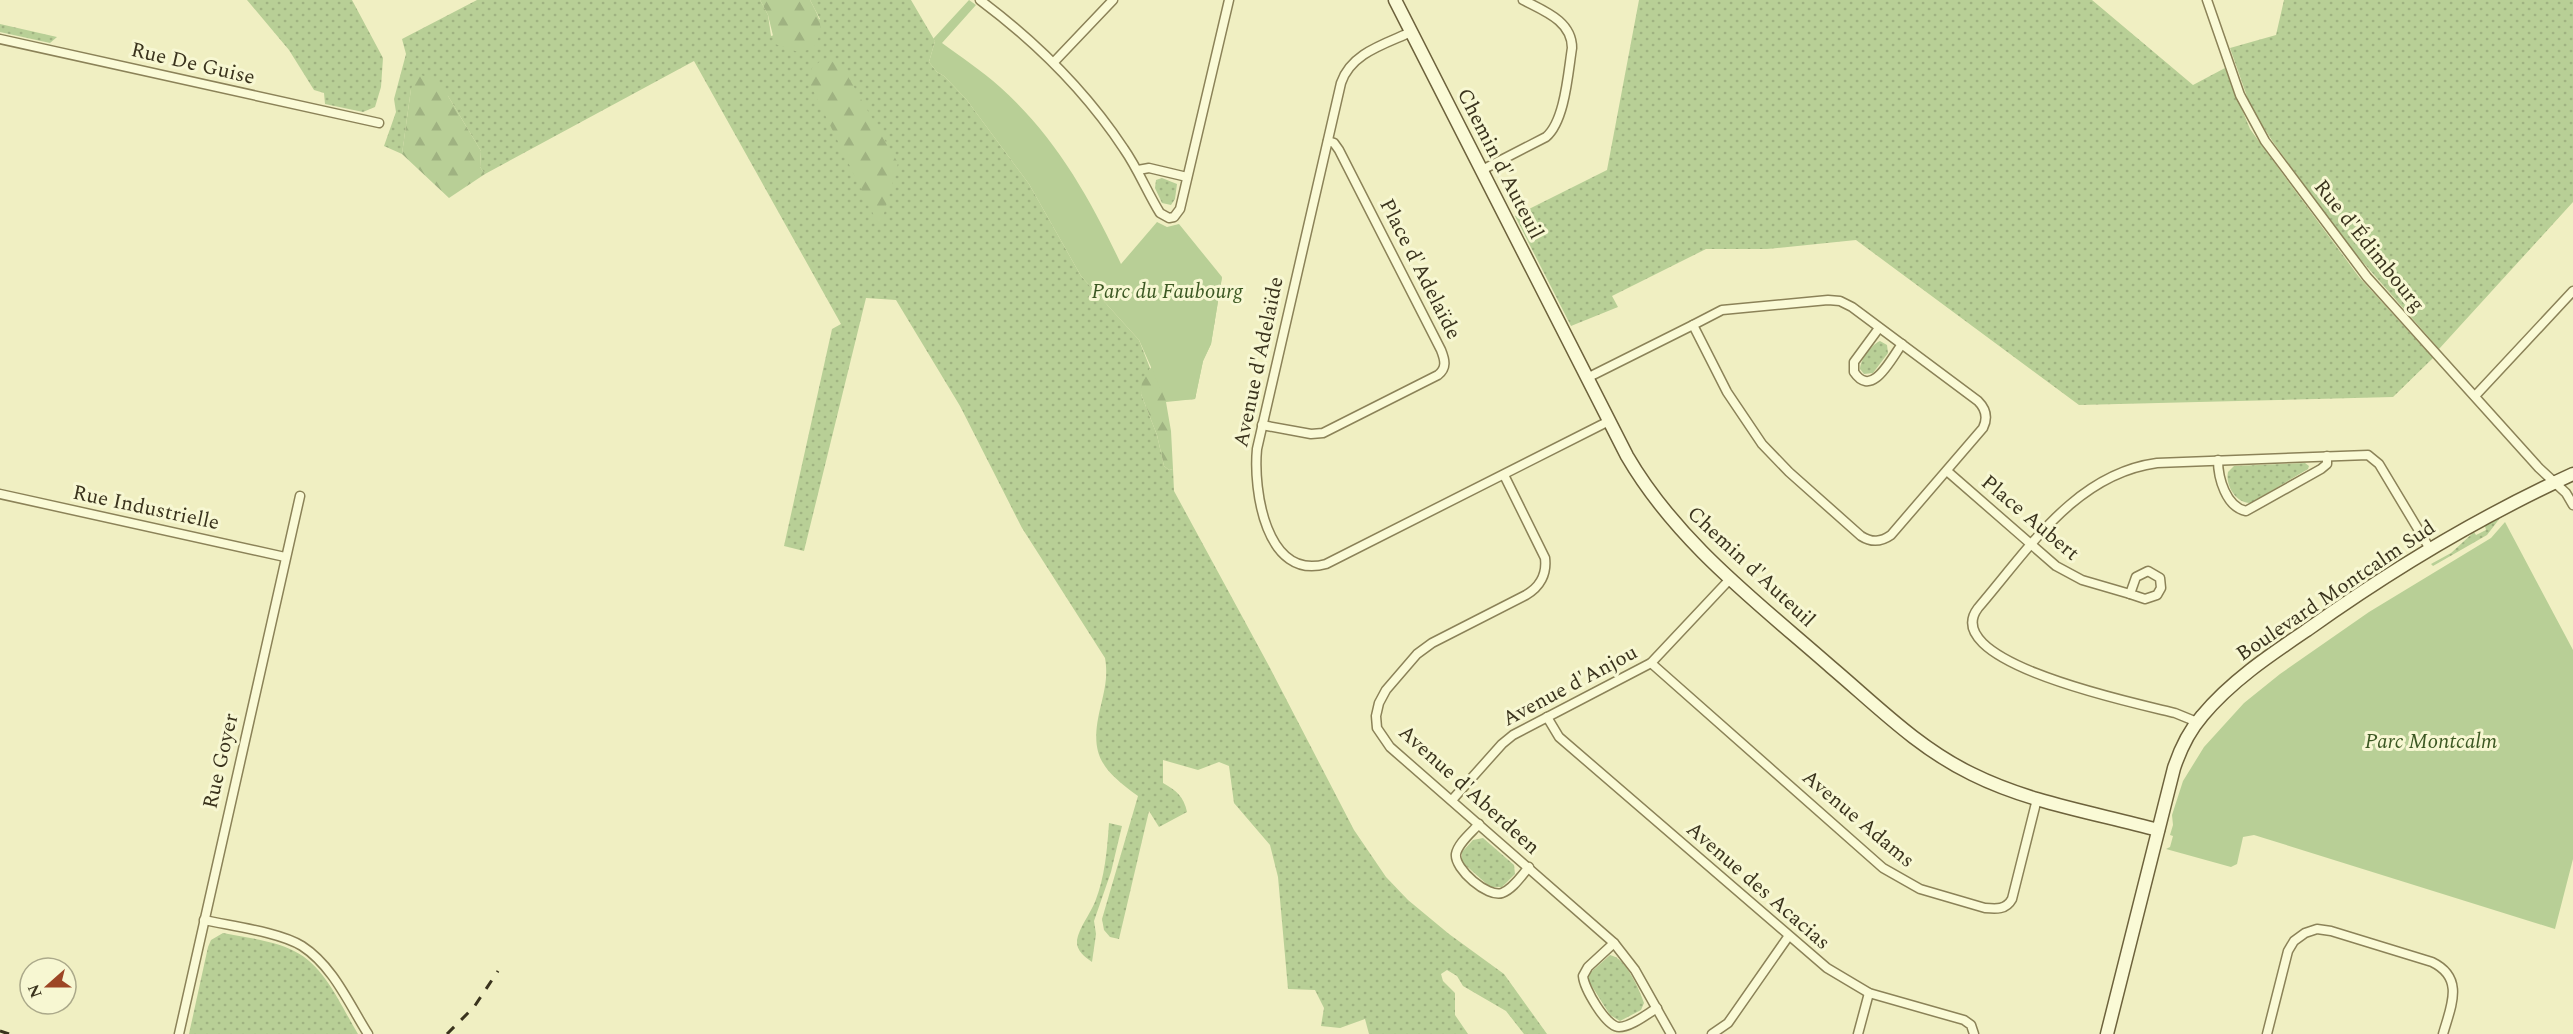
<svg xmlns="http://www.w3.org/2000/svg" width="2573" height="1034" viewBox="0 0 2573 1034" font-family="Spectral,serif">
	<defs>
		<pattern id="grass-dots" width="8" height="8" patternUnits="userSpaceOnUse" patternTransform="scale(1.5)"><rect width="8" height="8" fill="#b8cf96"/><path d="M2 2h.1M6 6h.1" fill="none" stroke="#9fb281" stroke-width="1.8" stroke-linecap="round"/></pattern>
		<pattern id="forest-firs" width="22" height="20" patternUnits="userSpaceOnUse" patternTransform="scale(1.5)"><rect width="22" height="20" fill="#b8cf96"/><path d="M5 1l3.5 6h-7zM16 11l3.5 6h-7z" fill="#9fb281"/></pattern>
	</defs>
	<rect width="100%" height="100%" fill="#f0efc2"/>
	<g fill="url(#grass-dots)">
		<path d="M247,0H352L383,58L381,87L375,107L363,112L325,104L324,93L314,90L289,50Z"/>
		<path d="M477,0H760L768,15L771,36L820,19L810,0H911L935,41L929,62L937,72L944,76L966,99L1029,184L1081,276L1139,340L1150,368L1141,394L1157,435L1164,466L1169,470L1173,469L1174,491L1269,666L1354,830L1386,877L1408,900L1449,934L1504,974L1547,1034H1524L1506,1011L1463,986L1457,976L1447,970L1441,974L1443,981L1455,993V1015L1468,1034H1369L1365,1019L1340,1028L1321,1026L1324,1008L1315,990L1288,989L1278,877L1270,845L1234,803L1229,766L1219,762L1198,770L1163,760V783C1176,790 1184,797 1187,812L1159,827L1149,811L1119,939L1110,937L1104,930L1102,919L1138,796C1099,768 1089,753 1101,705C1105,688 1108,675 1105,658L1022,528L960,406L896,300L866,298L804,551L784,546L832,329L841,324L694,61L485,174L480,167L481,151L448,96L411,89L402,154L384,146L396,112L394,99L406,54L402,39Z"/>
		<path d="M1639,0H2092L2193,85L2225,68L2250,129L2282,173L2359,277L2433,358L2393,397L2079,405L1856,240L1767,249H1706L1612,296L1618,307L1571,326L1515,216L1607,170Z"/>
		<path d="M2284,0H2573V202L2439,349L2347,244L2273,142L2251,108L2230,48L2276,35Z"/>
		<path d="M0,24L57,37L50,43L0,32Z"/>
		<path d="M1162,178L1177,184L1175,199L1171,205L1162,203L1155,188L1156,180Z"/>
		<path d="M1880,341L1887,345L1888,353L1873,373L1864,374L1860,369C1860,360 1871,345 1880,341Z"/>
		<path d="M2305,463L2309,466L2308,469L2251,503C2236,504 2225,485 2228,472L2234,466Z"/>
		<path d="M2500,518L2487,535L2433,566L2431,564L2451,553L2474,532L2476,535L2486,530L2485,526Z"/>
		<path d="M1109,823L1122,826L1111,872L1094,921L1096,934L1092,962C1085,957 1076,951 1077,940C1079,928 1090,914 1095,902C1105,876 1107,851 1109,823Z"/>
		<path d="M1483,838L1514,865L1515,874L1502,887H1490L1462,862V852L1473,840Z"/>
		<path d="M223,933C246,938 273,940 294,951C325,966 341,1006 358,1034H189L208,947L211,940Z"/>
		<path d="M1610,955C1626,958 1639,989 1644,1003L1641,1010L1620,1021L1610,1015L1588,980L1590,973Z"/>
	</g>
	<g fill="url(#forest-firs)">
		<path d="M760,0H810C821,21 825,27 813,49L798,52L775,44L768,15Z"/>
		<path d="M823,59L834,62L847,75L898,163L880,228L810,84L812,68Z"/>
		<path d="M421,75L432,79L448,96L481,151L480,167L485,174L449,198L402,154L411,89L415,77Z"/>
		<path d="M1222,277L1211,344L1203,361L1195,399L1166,402L1171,431L1173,469L1169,470L1164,466L1157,435L1141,394L1142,379Z"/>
	</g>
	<g fill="#b8cf96">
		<path d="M969,0L976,5L942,43C961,57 982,71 1000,87C1055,136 1090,198 1121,264L1157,222L1167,227L1179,224L1222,277L1211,344L1203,361L1195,399L1166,401L1139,340L1081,276L1029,184L966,99L944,76L937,72L929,62L935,41L933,39Z"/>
		<path d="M2505,522L2573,650V859L2555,929L2254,835L2243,837L2237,864L2231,867L2166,849L2170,847L2173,836L2170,835L2173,825L2172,815L2183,781L2204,747L2244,703L2280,674L2369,612L2491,538Z"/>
	</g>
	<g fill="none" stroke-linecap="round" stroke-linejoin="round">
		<g stroke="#8b8258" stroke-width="11">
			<g id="street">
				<path d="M980,0C1036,42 1085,90 1124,149C1138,169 1147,192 1160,213L1169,218L1174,217L1180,209L1229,0"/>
				<path d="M2207,0L2240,95L2265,141L2367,277L2539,468L2566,493L2573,505"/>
				<path d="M1411,32C1385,44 1351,53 1341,83L1257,449C1253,490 1266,581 1326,564L1609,421"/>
				<path d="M0,39L379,123"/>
				<path d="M1054,62L1113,0"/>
				<path d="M1138,170L1149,168L1187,177"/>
				<path d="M1482,170L1546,137C1565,121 1568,73 1572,48C1572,21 1544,11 1523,0"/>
				<path d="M1828,300L1840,301L1852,307L1978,401C1986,409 1988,418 1983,428L1891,535C1881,542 1872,543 1861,536L1789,472L1762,444L1727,392L1693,325L1722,310Z"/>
				<path d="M1879,328L1854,362V372C1872,399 1891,359 1902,344"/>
				<path d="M1587,378L1693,325"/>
				<path d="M2475,396L2573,291"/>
				<path d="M1262,425L1311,434L1323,433L1438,375C1447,368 1445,360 1441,350L1339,150L1334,143L1328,141"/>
				<path d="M2218,460C2218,478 2226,507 2246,511L2321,469L2327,464V456"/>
				<path d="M1947,471L2056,566L2082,580L2130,594"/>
				<path d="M1504,475L1545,558C1547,574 1540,587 1526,595L1432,643L1417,654L1386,690L1379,703L1376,716L1377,728L1390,747L1614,943L1635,970L1671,1034"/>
				<path d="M0,494L285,557"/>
				<path d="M2148,571L2160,578L2161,588L2157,595L2145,599L2130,594L2136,577Z"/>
				<path d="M1651,663L1883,868L1920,889L1985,908C1996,909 2006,910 2012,899L2037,799"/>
				<path d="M1547,717L1559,737L1827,968L1869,993L1964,1020L1971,1025L1974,1034"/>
				<path d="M2197,722L2175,713C2144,705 1936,663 1978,608C2028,550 2075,474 2157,463L2368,455L2379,464L2430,549"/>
				<path d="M1452,800L1502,744L1513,735L1651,663L1730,579"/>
				<path d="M1479,824C1472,832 1458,843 1456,854C1454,869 1488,898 1502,893C1513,889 1521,876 1529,867"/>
				<path d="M204,920C231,926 280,932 302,946C333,966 349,1004 368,1034"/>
				<path d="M1614,943L1588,967L1583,976C1584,988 1606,1027 1619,1027C1631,1027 1647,1014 1657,1008"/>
				<path d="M179,1034L300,496"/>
				<path d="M1712,1034L1728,1023L1788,937"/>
				<path d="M1858,1034L1869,993"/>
				<path d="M2267,1034L2288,951L2294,941L2305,933L2317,929L2331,931L2432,962C2465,978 2451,1006 2443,1034"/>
			</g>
		</g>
		<g stroke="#6d623c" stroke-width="15">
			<g id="secondary">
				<path d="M1395,0L1627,456C1677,542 1757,602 1831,667C1876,705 1918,748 1972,774C2030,803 2096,813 2158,830"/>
				<path d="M2107,1034L2174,768C2180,750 2189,731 2202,716C2231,681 2270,655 2307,630C2391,570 2479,517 2573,474"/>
			</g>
		</g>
		<use href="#street" stroke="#fafad6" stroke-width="8"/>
		<use href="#secondary" stroke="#fafad6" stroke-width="12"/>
		<g stroke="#3a331d" stroke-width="3" stroke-dasharray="10 10" stroke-linecap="butt">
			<path d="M0,1031L9,1034"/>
			<path d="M447,1034L474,1007L498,971"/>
		</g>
	</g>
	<g text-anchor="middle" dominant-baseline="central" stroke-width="6" stroke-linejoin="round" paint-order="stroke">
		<g font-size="21" fill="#3a331d" stroke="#f7f7d2">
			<text transform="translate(193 64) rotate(13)">Rue De Guise</text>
			<text transform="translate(1500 164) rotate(63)">Chemin d'Auteuil</text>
			<text transform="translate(2369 246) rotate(51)">Rue d'Édimbourg</text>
			<text transform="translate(1420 269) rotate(63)">Place d'Adelaïde</text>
			<text transform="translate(1259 362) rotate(-78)">Avenue d'Adelaïde</text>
			<text transform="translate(146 508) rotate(12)">Rue Industrielle</text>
			<text transform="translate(2030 518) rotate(40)">Place Aubert</text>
			<text transform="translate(1751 567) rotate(43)">Chemin d'Auteuil</text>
			<text transform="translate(2336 591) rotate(-34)">Boulevard Montcalm Sud</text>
			<text transform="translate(1570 686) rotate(-28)">Avenue d'Anjou</text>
			<text transform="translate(221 761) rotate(-77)">Rue Goyer</text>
			<text transform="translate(1469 790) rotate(42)">Avenue d'Aberdeen</text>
			<text transform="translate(1858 819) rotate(40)">Avenue Adams</text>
			<text transform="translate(1758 886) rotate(41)">Avenue des Acacias</text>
		</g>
		<g font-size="21" font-style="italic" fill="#3c5823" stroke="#f7f7d2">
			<text x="1167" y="292">Parc du Faubourg</text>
			<text x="2431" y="742">Parc Montcalm</text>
		</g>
	</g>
	<g transform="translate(48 986) rotate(249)"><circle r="28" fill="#f7f7d2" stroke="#aba98a" stroke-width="1.5"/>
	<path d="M0-4.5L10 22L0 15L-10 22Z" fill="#9d4625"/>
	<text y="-9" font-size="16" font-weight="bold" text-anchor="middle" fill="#3a331d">N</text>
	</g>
</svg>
